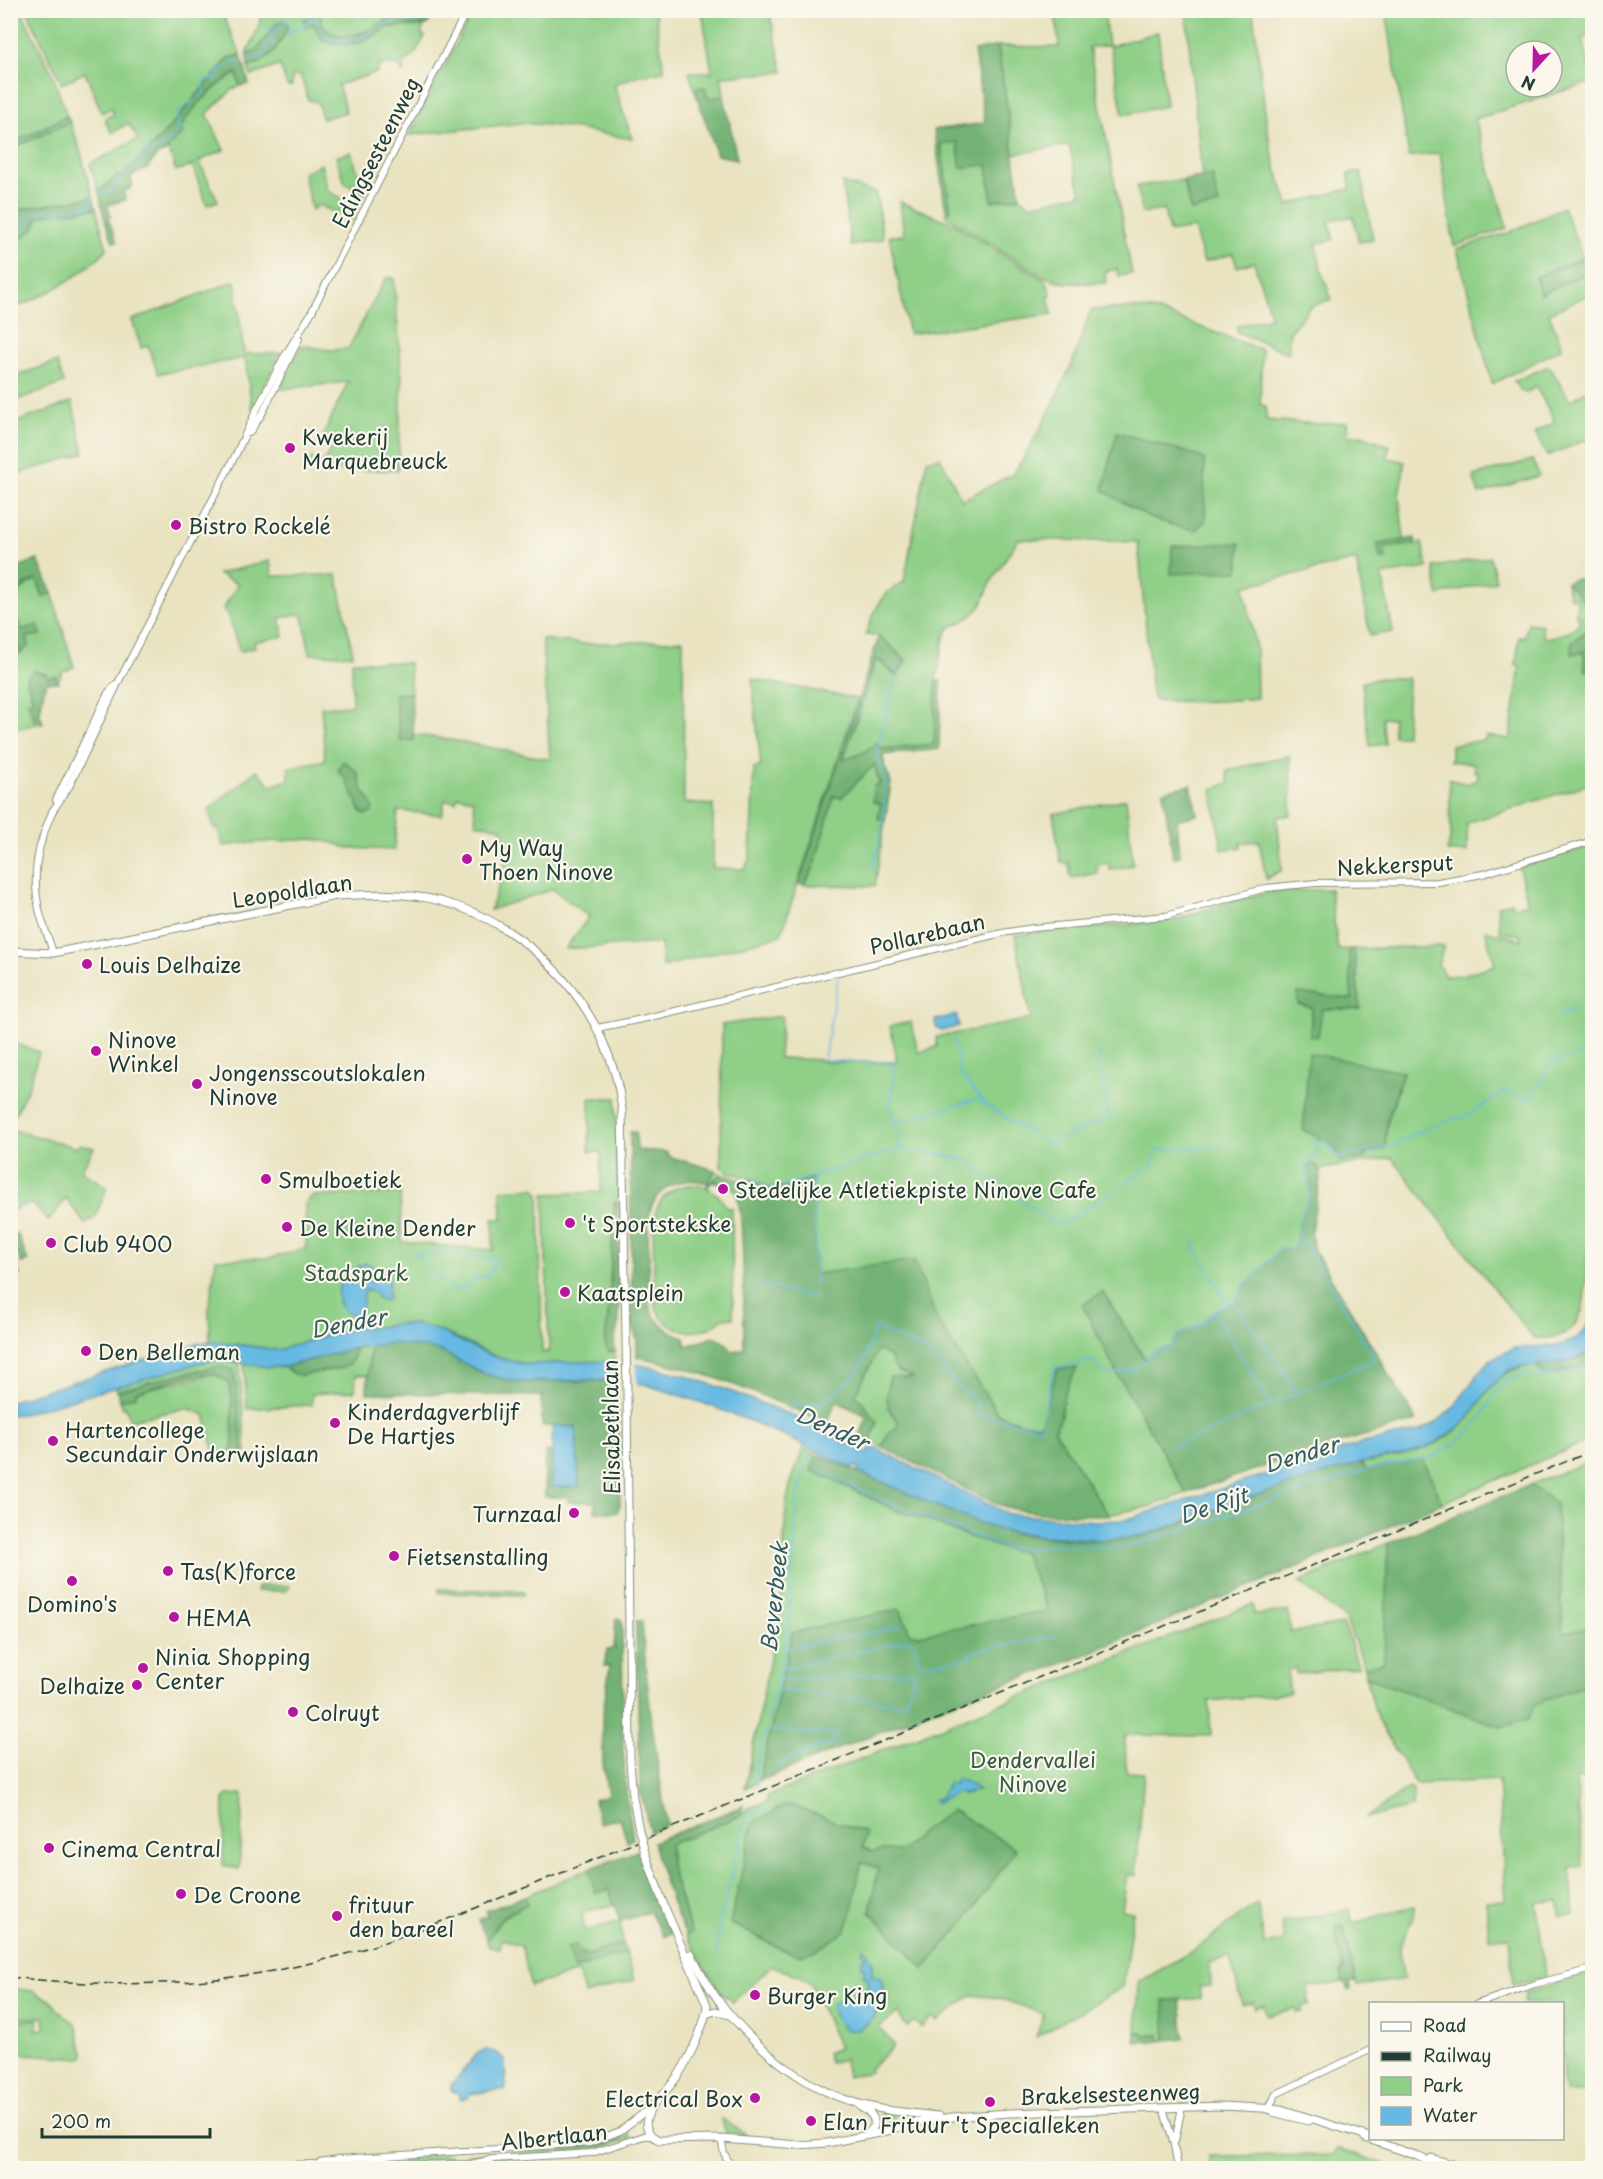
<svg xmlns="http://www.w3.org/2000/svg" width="1603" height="2179" viewBox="0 0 1603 2179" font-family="'Playpen Sans',sans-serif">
	<rect width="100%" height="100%" fill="#fbf7ec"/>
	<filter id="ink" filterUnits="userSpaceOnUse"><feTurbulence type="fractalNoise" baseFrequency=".0167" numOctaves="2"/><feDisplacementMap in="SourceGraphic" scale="12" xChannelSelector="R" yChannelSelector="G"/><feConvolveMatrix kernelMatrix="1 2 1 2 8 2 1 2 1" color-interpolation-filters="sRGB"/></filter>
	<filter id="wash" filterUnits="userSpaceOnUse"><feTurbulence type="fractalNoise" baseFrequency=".008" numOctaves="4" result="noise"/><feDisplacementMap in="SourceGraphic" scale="24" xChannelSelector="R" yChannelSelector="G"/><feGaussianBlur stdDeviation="1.35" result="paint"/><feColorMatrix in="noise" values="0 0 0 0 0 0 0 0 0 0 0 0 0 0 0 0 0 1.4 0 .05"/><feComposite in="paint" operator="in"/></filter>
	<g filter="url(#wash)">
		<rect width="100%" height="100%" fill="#e9e3c1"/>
		<g fill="#8fcf87" stroke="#57865e" stroke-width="1.5" fill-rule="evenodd">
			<path d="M11,10L21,11L52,73L67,116L11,144Z"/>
			<path d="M27,11H221L241,55L229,58L163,135L120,178L118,175L99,192L90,164L138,139L128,123L112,133L106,122V117L114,115L111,108L102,113L85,72L62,84Z"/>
			<path d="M262,11H313L319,35L364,42L388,27L424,26L421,34L425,36L416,52L404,64L403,74L400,67L388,64L377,67L378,72L338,85L346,112L322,119L319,105L315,101L308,100L302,79L299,75L292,76V86H287L280,65L251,76L248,67C269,62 278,47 288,29L278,22L255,52L247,54L259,25Z"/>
			<path d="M320,11H425L422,16C412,19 402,15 394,18C384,21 375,29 365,32C344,39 320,38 320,11Z"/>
			<path d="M473,11H655L664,71L640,75L614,84L632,139L560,126L522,123L409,135Z"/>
			<path d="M702,11H769L783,72L721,76L724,96L708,98L705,87L694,88L689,72H712Z"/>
			<path d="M1055,11H1104L1108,46L1089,47L1132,274L1119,276L1117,269L1105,272L1106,283H1066L1042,276L946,216V212L950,211L941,144L957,142L987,165L992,201L1020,197L1030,205L1081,194L1069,145L1014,154L998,46L1059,47Z"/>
			<path d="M1186,11H1253L1267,128L1274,162L1288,205L1351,188L1348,174L1361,172L1373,240L1359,242L1353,216L1329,220L1334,239L1316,244L1321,269L1331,299L1310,307L1293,328L1289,335V351L1288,353L1237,332V326L1271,317L1254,262L1237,267L1233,254L1204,262L1194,228L1169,232L1164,210L1142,213L1137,186L1183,180L1191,211L1212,176L1202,177Z"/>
			<path d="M1386,11H1592V35L1582,38L1592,74V82L1475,119L1507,228L1454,246L1440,153L1409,157ZM1516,51H1552V87H1516Z"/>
			<path d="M1158,32L1166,106L1123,115L1110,46Z"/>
			<path d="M237,73L240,86L233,89L207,114L224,150L199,161L218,201L207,205L192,165L176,171L168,147C178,140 178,129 185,120C196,104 220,81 237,73Z"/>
			<path d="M70,122L79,147L93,197L22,209L16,228L11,234V149Z"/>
			<path d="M351,152L365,193L364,194L345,183L336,157Z"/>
			<path d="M321,164L327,188L329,192L358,206L351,220L319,205L312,210L303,173Z"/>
			<path d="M842,183L876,193L883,239L851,246Z"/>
			<path d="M900,202L954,224L1047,282L1051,296L1048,298L1052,314L909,334L889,236L904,235Z"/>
			<path d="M1563,207L1583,258L1536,277L1541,294L1592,270V293L1549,313L1562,348L1492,384L1457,249L1511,232Z"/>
			<path d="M96,208L107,249C82,276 49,293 15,308L11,294L10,245L34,228L38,218L43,215Z"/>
			<path d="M386,278H394L402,380L398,470H305L311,458L323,464L334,442L323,436L348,382L283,389L281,387L302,345L328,350L348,349Z"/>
			<path d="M235,281L244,354L281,353L252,409L245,358L158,374L148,345L141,348L132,320Z"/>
			<path d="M1133,308L1158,311L1262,350L1260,405L1266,406V420L1320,424L1347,422L1348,436L1361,435L1390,446L1387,457L1405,462L1399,495L1404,540L1378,545L1384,548L1422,543L1428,568L1382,575L1393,632L1370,636L1356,560L1244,586L1256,648L1257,698C1222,702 1189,703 1154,700L1152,694L1138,542L1018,539L991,582L981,606L969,618L949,628L944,637L936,681L935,744L880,749L877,743L861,754L843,761L876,659L897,677L906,660L879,636L866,635C870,622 878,602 888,592C892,588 899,585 904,582L927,460L940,457L962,500L1013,474L1023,459L1045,420L1072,364L1091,310Z"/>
			<path d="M57,362L64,383L11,402V377Z"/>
			<path d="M1549,366L1570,401L1589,389L1592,395V442L1591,438L1547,456L1535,433L1555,422L1536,387L1526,393L1521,391L1514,381Z"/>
			<path d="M72,402L84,453L12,476L11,424Z"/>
			<path d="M1533,460L1539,476L1479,494L1473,476Z"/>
			<path d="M1490,557L1496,581L1438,595L1434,567Z"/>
			<path d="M270,561L272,576L337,575L353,655L310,654L303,616L299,614L280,618L284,636L254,642L255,647L240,652L227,614L223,609L238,584L218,574Z"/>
			<path d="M37,579L43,597L52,593L74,667L62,672L58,682L56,676L48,678L46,674L35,671L26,679L33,700L28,702L36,724L11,730L10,629L20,654L22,630L19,621L11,624C11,602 16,589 37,579Z"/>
			<path d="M1566,583C1585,598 1592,609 1585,633L1579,636L1584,651L1585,670H1592V783L1467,823V852H1447L1451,835L1449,779L1467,784L1477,780L1479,773L1474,772L1475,764L1451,761V745L1485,740L1486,736L1510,739L1520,666L1516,665L1519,637L1524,638L1528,623L1542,625V633L1545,638L1557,636L1576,628L1581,617H1576L1577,602L1576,597L1570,598Z"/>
			<path d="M542,639L584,644L683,640L684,803L713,805V868L745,869L750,857L754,768L761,766L752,679L858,699L781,935L662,967L661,943L565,949L589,917L553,889L490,910L502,876L505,861L502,828L476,823L473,799L458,796L456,802L445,800L442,815L398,811L394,850L347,848L334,843L313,839L246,843L223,846L218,828H214L209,809L257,770L271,786L289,780V767L325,760L321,707L352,705V661L409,663L411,693L396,694L414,740V735C460,739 504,752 550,759Z"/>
			<path d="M1381,678H1408L1406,736H1394L1393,719L1382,718L1385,744L1370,746L1362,682Z"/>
			<path d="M1290,756L1291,815L1277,817L1282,870L1266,879L1259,841L1241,843V847L1222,850L1212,789L1229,783L1227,771L1268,760Z"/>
			<path d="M874,765C880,784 883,799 879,818L885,820L875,886L804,885L814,867L834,796L841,798Z"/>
			<path d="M1126,799L1133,865L1110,870L1109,863L1097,865L1098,873L1071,878L1069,863H1061L1053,814Z"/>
			<path d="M1592,846V1226C1578,1276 1603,1344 1533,1338L1392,1158L1322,1169L1321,1173L1317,1167H1306L1311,1190L1309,1200L1299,1222L1297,1241L1290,1250L1282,1248L1244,1286L1234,1303L1215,1310L1202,1324L1178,1335L1171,1346L1155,1351L1145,1359L1103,1293L1082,1304L1112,1364L1186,1493L1151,1506L1108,1515L1054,1429L1060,1420L1064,1393L1076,1368L1040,1425L1020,1423L998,1414L937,1320L914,1261L816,1274L813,1178L780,1187L768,1188L747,1177L728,1172L721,1167L722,1025L782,1016L779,1058L823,1060L824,1062H896V1055L890,1026L911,1022L918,1052L937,1047L936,1037L1031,1019L1015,935L1175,920L1238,899L1271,892L1330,889L1338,950L1349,949L1352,999L1312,1007L1310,1035L1322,1009H1360L1354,949L1444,946L1438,965L1445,976L1462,975L1495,965L1485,930L1522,940L1520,935L1500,931L1497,906L1511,902L1513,907L1528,903L1519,868ZM1403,1072L1385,1132L1364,1154L1365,1158L1341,1161L1335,1150L1325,1140Z"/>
			<path d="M11,1042L39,1052L29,1086L11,1122Z"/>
			<path d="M590,1098H616L618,1203H614L609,1307L605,1342L610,1352L615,1351L614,1362L527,1364L497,1357L447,1334L412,1324L364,1329L361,1327L335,1332L279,1350L210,1341L209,1309L216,1259L271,1258L306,1248L305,1204L312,1196L400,1193L402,1242L493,1250V1219H502L501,1190L534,1188L539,1194L542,1352H549L544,1194L601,1192V1152H589Z"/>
			<path d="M10,1129L78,1148L79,1144L94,1148L81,1171L107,1187L96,1216L85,1224L66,1198L49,1221L32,1204L21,1206L11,1213Z"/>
			<path d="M715,1170L722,1175L711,1182L708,1188L719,1196L727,1208H732L733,1318H723C703,1338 670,1336 657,1310C651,1297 654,1278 654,1264C654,1238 647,1202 675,1189C685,1184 695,1184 706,1187Z"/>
			<path d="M370,1345L369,1375H356L355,1391L312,1394V1405L247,1409L244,1363L284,1367L294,1374L301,1375L343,1368L354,1358L355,1348Z"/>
			<path d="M878,1350L889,1356L897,1371L916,1379L887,1408L898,1421V1427L889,1432L882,1447L870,1442L877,1422L855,1396Z"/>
			<path d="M223,1360L239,1362L246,1452H243L234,1370L221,1366L179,1374L117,1391L116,1386L194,1364Z"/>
			<path d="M1592,1364V1439L1442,1503L1423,1459L1366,1470L1361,1463C1394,1457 1428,1453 1455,1431C1490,1402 1483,1370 1537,1365L1539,1370L1560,1374Z"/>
			<path d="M210,1374L220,1376L229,1383L232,1399L233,1453L215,1455L205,1415L187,1408L130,1420L126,1407L123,1408L120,1400L135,1396V1392Z"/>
			<path d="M803,1449L817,1455L811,1470L958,1533L1023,1551L1048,1611L919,1635L910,1633L900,1609L792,1633L759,1781L745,1788L781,1602L786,1505L790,1485Z"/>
			<path d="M1592,1460V1626L1563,1634L1556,1503L1530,1485Z"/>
			<path d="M1388,1543L1384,1662L1365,1667L1345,1618L1299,1582Z"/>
			<path d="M258,1586H290L287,1591H256Z"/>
			<path d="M439,1589L524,1591V1595L439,1593Z"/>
			<path d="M1253,1604L1254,1615L1288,1611L1291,1632L1343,1624L1348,1635L1358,1667L1296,1674V1668L1287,1670L1290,1693L1209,1701L1211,1736L1125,1735L1126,1772L1144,1773L1136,1875H1127L1122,1910L1133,1912L1123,1987L1036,2037L1044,2014L999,1998L971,1995L937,2021L932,2017L921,2028L914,2021L907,2027L901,2019L899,2012L879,2027L893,2045L892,2048L869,2069L870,2072L847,2077L844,2059L829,2063L827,2053L839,2048L811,1985L799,1976L771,1966L733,2002L722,1994L686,1936L691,1932L670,1865V1844L740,1816L747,1809L768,1801L767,1796ZM782,1807L865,1833L863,1847L872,1852L884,1850L902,1852L923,1831L924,1968L870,1912L879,1868L861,1862C854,1897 853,1933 816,1948C811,1950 803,1954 798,1954C786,1955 744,1929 730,1922L774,1812ZM865,1959L872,1961V1976L888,1997L867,2025H863L835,2001C850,2001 860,1996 869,1984Z"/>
			<path d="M1366,1677L1501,1727L1528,1719L1535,1704L1580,1687L1592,1688V1778L1576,1779L1583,1866L1570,1867L1574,1915L1560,1916L1559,1901L1537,1902L1545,1977L1513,1985L1509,1937L1489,1938L1486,1901L1506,1900L1498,1780L1416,1784L1378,1721Z"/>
			<path d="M1409,1788L1413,1790L1412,1807L1365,1818Z"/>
			<path d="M243,1794L239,1869L223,1865L224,1799L227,1795Z"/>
			<path d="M589,1869L596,1893L609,1889L614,1905L582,1912L585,1931L620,1921L623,1943L587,1955L579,1952L575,1969L626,1953L634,1980L585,1995L578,1972L531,1986C525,1972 527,1957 520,1945L502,1939L500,1948L489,1947L487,1940L502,1918L527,1904L525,1896Z"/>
			<path d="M1257,1903L1265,1945L1285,1940L1281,1923L1349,1909L1353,1923L1414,1906C1415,1922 1405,1930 1401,1944C1398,1955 1402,1968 1404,1979L1357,1986L1343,1926L1335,1928L1343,1970L1341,1971L1343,1983L1308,1987L1309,2006L1301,2007L1302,2012L1296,2013L1295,2008L1267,2016L1263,2005L1255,2008L1253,2002L1242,2005L1230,1957L1210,1962L1211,1986L1199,1987L1201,1998L1164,2001L1166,2040L1160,2041V2035H1143V2032H1136L1139,1982L1196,1949Z"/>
			<path d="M1592,1973V2115H1588L1589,2093H1565V2087L1563,2086L1562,2004L1524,2003L1525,1993Z"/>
			<path d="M11,1988L32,1991L52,2001L57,2009L76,2024L84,2056L81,2058L11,2053V2022L38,2019V2027L36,2028V2030L45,2029L44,2017L11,2019Z"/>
			<path d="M881,2112L895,2115L894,2127L880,2130Z"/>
			<path d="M721,2118L748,2136L726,2133Z"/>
			<path d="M627,2129L631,2138C604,2147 587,2151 559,2153V2150C584,2149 606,2141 627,2129Z"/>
			<path d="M1337,2148L1396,2168H1210L1209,2156L1333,2155Z"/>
			<path d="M556,2150L553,2154L472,2160H466L464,2157L466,2154Z"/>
			<path d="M440,2154L450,2155L451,2164L403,2163V2158L428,2157Z"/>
		</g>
		<g fill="#73b274" stroke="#497854" stroke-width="1.5">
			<path d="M313,11H320C320,38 344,39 365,32C375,29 383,20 394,18C404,16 412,19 422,16L425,11H436L427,25L388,27L364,42L347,45L324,41L319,35L315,24L305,28L304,19L313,16Z"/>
			<path d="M282,21L286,23L288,28C278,47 269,62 248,67L247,54L255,52L278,22Z"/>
			<path d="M998,46L1020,197L992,201L987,165L961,168L957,142L941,144L951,211L946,212L934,130L985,123L974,51Z"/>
			<path d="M241,55L249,84L240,86L237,73C220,81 187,111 181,129L183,133L168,147V151L157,155L147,169L130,177L133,185L129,187L130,189L123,191L126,200L107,205L111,217L108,218L117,242H113L104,218L99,192L118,175L120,178L163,135L229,58Z"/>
			<path d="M705,87L708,98L724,96L737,159L717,155L694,88Z"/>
			<path d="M67,116L70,122L11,149V144Z"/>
			<path d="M1212,175L1219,205L1191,211L1183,180Z"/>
			<path d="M93,197L96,208L43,215L38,218L34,228L11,245V234L16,228L22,209Z"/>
			<path d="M1583,258L1587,266L1592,264V270L1541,294L1535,277Z"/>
			<path d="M1117,432L1193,454L1204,459L1205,522L1195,530C1154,523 1138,512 1103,490Z"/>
			<path d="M1415,538L1416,544L1384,548L1386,559L1380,560L1378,544Z"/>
			<path d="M1240,543L1239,571L1171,574L1172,546Z"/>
			<path d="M38,560L52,593L43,597L37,579L24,585L11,606V569Z"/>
			<path d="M1575,579H1582L1592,585V670H1585L1584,652L1572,654V641L1585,633C1593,609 1584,598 1566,583Z"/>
			<path d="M19,621L22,630L38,625L41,635L27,637L29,645L20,654L10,629L11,624Z"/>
			<path d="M879,636L906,660L900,669L897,677L885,664L876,659L843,760L861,754L877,743L881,749L934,744L936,681H941L939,749L883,755L885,768L891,782L885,820L878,818L881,804L873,802L874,786L880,784L874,765L841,798L834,796L814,867L804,885L799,884Z"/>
			<path d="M34,671L46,674L48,678L56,676L58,682H46C45,685 40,710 40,713C40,716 42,719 43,723L36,724L28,701L33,699L26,679Z"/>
			<path d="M411,693L414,740L400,741L395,694Z"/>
			<path d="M342,762H346L358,773L362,789L372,804L373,808L371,813L366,815L361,812L346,779L338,771Z"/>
			<path d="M1191,785L1197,815L1177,820L1180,856L1173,857L1163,791Z"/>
			<path d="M1349,949H1354L1360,1009H1322L1318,1036H1310L1312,1008L1298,1004V993L1352,999Z"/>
			<path d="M1309,1053L1403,1072L1387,1121L1385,1149L1365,1154V1158L1341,1162C1337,1144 1318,1137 1303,1130Z"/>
			<path d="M630,1132H636L637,1150L667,1152L668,1156L715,1170L708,1183C682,1175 654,1187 649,1216C647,1231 649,1247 649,1262C649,1278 645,1298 652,1312C659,1326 670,1332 684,1337L686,1346L714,1337L725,1342L732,1351L744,1349C743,1323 746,1202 734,1189L713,1181L722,1175L744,1181H752L768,1188L780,1187L813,1178L816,1274L914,1260L937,1320L998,1414L1020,1423L1040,1425L1057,1369L1077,1368L1064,1393L1060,1420L1054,1429L1108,1515C1072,1514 1034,1516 999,1505L882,1447L889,1432L898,1427V1422C885,1404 885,1399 890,1377L914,1378L897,1371L889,1356L878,1350L855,1396L862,1401L877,1422L870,1442L860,1437L867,1416L836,1401L827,1423C768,1398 701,1368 637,1357V1341L632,1322Z"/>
			<path d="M1310,1164L1317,1166L1321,1173L1311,1232L1314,1250L1417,1421L1310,1451L1186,1493L1112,1364L1082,1304L1103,1292L1145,1359L1155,1351L1171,1346L1178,1335L1202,1324L1215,1310L1234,1303L1244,1286L1282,1248L1290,1250C1299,1242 1296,1233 1299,1223C1303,1210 1312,1201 1310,1186C1310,1177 1303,1171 1310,1164Z"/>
			<path d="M614,1203H618L619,1322L614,1341L615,1351L610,1352L607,1349L605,1342L609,1307Z"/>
			<path d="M17,1233L28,1261L21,1263L18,1254L12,1255L20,1275L11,1278V1236Z"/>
			<path d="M393,1343L438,1350L485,1374L517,1382L615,1381L619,1424L620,1505L617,1512H595V1502H568V1497H545V1451L552,1452L553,1487L579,1486L576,1427L542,1426L541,1396L367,1393L370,1345Z"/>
			<path d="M355,1348C354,1357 352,1364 343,1368L301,1375L294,1374L284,1367Z"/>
			<path d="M1592,1351V1364L1547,1376L1539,1370L1537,1365C1557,1364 1576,1361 1592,1351Z"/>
			<path d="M221,1366L234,1370L243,1452L233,1453L232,1399L229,1383C223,1379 219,1375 212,1374C193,1372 155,1387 136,1392V1396L120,1400L117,1391L179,1374Z"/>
			<path d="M817,1455L987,1526C1026,1539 1110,1545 1149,1534C1180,1526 1209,1512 1239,1502C1279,1487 1320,1475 1361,1463L1366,1470L1423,1459L1442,1503L1304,1564L1072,1660L948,1704L759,1781L792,1633L900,1609L910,1633L919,1635L1048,1610L1023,1551H1011L958,1533L931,1521L898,1511L811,1470Z"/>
			<path d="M1530,1485L1556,1503L1563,1633L1592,1626V1688L1580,1687L1535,1704L1528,1719L1501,1727L1366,1677L1365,1667L1384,1662L1388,1543Z"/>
			<path d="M616,1618L621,1619L622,1622L623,1749L626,1790L633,1839L627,1842L620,1818L599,1823L594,1800L608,1796L603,1764L602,1719L610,1666H604L607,1649H614Z"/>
			<path d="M636,1621H642C646,1690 656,1757 667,1825L650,1832L640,1789Z"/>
			<path d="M792,1805L866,1833L863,1847L872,1852L884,1850L902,1851L923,1831L952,1810L1016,1849L965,1921L924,1969L870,1911L878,1868L861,1862L851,1915L845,1932L815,1951L798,1955L787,1951L730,1923L753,1823L782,1807Z"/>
			<path d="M743,1806L740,1816L670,1844V1865L691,1933L686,1936C672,1905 661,1875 653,1842Z"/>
			<path d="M637,1851L655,1901L671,1933L664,1937L650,1912L620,1921L609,1889L596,1894L589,1869Z"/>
			<path d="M525,1896L527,1904L502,1917L487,1940L478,1920L488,1916L486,1911Z"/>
			<path d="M1343,1926L1356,1982H1350L1351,1989L1348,1990L1347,1983H1343L1341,1971L1343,1970L1335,1928Z"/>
			<path d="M623,1943L626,1953L574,1969L567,1948L576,1945L579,1952L587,1955Z"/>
			<path d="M1180,1999L1184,2038L1166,2040L1164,2001Z"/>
			<path d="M1136,2032H1143V2035H1160V2041L1135,2042Z"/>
		</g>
		<g fill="#66b9e2" stroke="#427b8b" stroke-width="1.5">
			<path d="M956,1015L959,1026L942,1031L936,1027L935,1020Z"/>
			<path d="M366,1263L375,1268L369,1281L372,1283L386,1270L389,1271L388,1297L386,1301L378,1299C375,1292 373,1290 365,1290C362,1299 364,1306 359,1315C342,1316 333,1301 340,1285C345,1276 356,1267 366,1263Z"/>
			<path d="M1592,1321V1351L1577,1358L1556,1364L1520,1367L1509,1370L1488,1390L1468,1419L1455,1431L1428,1447L1407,1454L1361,1463L1251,1497L1149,1534L1127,1538L1102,1540L1043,1536L1000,1530L971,1520L858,1472L859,1468L854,1466L852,1468L753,1422L700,1402L644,1384L597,1380L517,1382L485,1374L438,1350L393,1343L355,1348L284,1367H268L223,1360L207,1361L22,1414L11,1415V1401L196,1344L210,1341L279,1350L335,1332L361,1327L364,1329C379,1327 395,1323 410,1324C436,1326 459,1341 483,1352C497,1358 511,1362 527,1364C562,1363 599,1359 633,1364C696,1373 766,1406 825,1429L824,1433L867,1453L870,1448L877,1449L1008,1514L1096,1521L1125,1520L1363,1443L1421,1431L1439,1420L1454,1407L1484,1366L1490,1360L1514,1348L1561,1345L1572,1341L1580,1336Z"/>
			<path d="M552,1426L576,1427L579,1487H552Z"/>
			<path d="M956,1779L968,1783L979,1790L965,1794L957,1793L936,1803L934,1799L940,1798L948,1784H954Z"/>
			<path d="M864,1948L872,1961V1976L881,1978L883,1989L889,1997L866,2025H863L859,2030C840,2033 838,2022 831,2007L835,2001C849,2001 860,1997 869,1984L867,1977L863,1976L865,1970L862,1966V1960L865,1958L862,1952Z"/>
			<path d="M486,2050L496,2052L505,2060L506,2089L470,2094L468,2098L460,2099L459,2094L451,2090V2085L478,2053Z"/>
		</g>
		<path fill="#e9e3c1" d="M615,1359L636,1361L637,1386L615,1384Z"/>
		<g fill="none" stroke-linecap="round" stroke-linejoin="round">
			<g stroke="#66b9e2" stroke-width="1.5">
				<path d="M250,61L265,55L266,45L273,43L274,38L267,31L277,30L285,20L289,23L288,32L291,35L294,28H303L309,18L315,19L323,36L342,43L353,37L357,41L378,27L395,20L420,22L432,10"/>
				<path d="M100,194L112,190C120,171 137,173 143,152C159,148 170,145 180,132L176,113L203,94L206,79L217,78L218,67L225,69L231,64L240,62"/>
				<path d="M10,236L12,231L23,234L28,227L25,220L45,210L55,213L91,206L92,196"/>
				<path d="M873,868L882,828L886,779L876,757V752L899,665"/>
				<path d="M838,977L824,1060L895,1064L890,1106L899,1137V1149"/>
				<path d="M1561,1015L1592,1001"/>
				<path d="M980,1098L986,1105L1050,1145L1108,1117L1098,1049"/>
				<path d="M894,1123L980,1098L960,1074L954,1038"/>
				<path d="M752,1181L768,1188L780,1187L898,1149L949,1156L967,1161L1023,1202L1060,1225L1076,1216L1151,1166L1158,1150L1222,1146"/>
				<path d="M10,1214L21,1205H29"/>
				<path d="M1193,1244L1229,1305"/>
				<path d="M415,1252L481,1257L497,1260L489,1275L482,1277L476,1276C469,1286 464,1290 451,1289L442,1279H434L425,1262Z"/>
				<path d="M758,1283L814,1298L816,1274L813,1178"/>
				<path d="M1235,1302L1297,1392"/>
				<path d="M1213,1311L1271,1403"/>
				<path d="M788,1414L792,1405C803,1401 807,1405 816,1404C824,1403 831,1396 836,1392C862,1371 867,1359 875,1327L928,1352L960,1388L969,1394L977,1402L979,1415L993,1416L1015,1423L1041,1427L1054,1368L1079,1364L1089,1360L1093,1362L1101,1372L1118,1373L1134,1369L1155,1351L1171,1346L1178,1335L1202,1324L1215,1310L1234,1303L1244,1286L1282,1248L1290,1250L1297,1241L1299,1222L1309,1200L1311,1190L1306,1167L1319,1149L1314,1144V1140H1325L1340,1158L1398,1144L1410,1136L1455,1118L1465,1117L1503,1092L1517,1095L1526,1101L1544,1080L1546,1067L1552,1063L1579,1055L1592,1047"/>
				<path d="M1167,1449L1376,1359L1305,1243L1297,1237"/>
				<path d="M804,1470L812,1461L807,1444"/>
				<path d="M817,1470L900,1508L1008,1549H1027L1055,1545L1116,1548L1142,1543L1366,1470L1431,1457L1452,1446L1469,1432L1483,1415L1497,1390L1509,1379L1523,1375L1547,1376L1560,1374L1592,1364"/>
				<path d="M786,1648L900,1627"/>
				<path d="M780,1669L910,1640L913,1641L920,1664L970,1658L973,1651L1057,1636"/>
				<path d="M775,1689L904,1704L916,1672L777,1680"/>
				<path d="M768,1721L788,1633L798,1497L804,1475"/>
				<path d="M765,1731L774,1730L837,1735L835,1742L777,1764L781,1771"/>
				<path d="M757,1785C753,1766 761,1748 766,1730"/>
				<path d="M716,1956L721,1916L746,1818L752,1813L763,1809L765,1806"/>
			</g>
		</g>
	</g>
	<g filter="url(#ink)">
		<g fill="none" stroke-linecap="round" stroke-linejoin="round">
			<g stroke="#84907a" stroke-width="8">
				<g id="secondary">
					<path d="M311,313L467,10"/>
					<path d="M249,433L262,414L299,339"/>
					<path d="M56,800L108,693L116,684"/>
					<path d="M53,810C38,844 31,872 39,909C42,924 49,938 53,953"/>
					<path d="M52,812L70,785L120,679L236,454L256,411L284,357L313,310"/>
					<path d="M597,1028L642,1019L1002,933L1033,928L1166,916L1266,888L1316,883L1438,882L1483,874L1592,841"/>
					<path d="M1477,2004L1535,1984L1592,1969"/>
					<path d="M1163,2108L1174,2145L1178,2168"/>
					<path d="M1268,2110L1276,2094L1370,2050"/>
					<path d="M721,2139L724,2153L732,2168"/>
					<path d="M1175,2141L1182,2107"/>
					<path d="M320,2162L338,2159L590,2143L620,2131L650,2108"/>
					<path d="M227,2168L311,2164L336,2166L471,2164L493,2159L592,2153L644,2136H652"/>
				</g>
			</g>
			<g stroke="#84907a" stroke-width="9">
				<g id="primary">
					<path d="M10,951L53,953L336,896C371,894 406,892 440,901C534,925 611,1013 622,1109L627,1393L630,1761L633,1798L639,1830"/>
					<path d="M645,1853L663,1903L707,2005C706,2024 686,2066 674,2081C665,2094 651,2103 647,2118C644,2128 650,2136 659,2140L721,2139L799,2145L827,2143L884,2132L916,2122L953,2117L1009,2113L1222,2106L1281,2109L1370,2137"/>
					<path d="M691,1954C700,1970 708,1987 719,2001C753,2045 800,2086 853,2102C881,2111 910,2113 939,2116"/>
					<path d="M706,2014L715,2011L730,2015"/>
					<path d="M859,2106C867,2111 876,2115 874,2126L867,2135"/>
					<path d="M1273,2112L1308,2121"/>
					<path d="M1365,2138L1415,2155L1443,2168"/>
					<path d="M1431,2158L1466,2168"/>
				</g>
			</g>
			<use href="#secondary" stroke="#fff" stroke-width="6"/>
			<use href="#primary" stroke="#fff" stroke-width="7"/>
			<path stroke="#1f3d34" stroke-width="1.5" stroke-dasharray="9 4.5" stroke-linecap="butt" d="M10,1977C117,1989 223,1986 327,1959C379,1946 428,1927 478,1907L1592,1451"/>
			<g stroke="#84907a" stroke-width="9" stroke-linecap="butt">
				<path id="primary-bridge" d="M639,1830L645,1853"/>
			</g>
			<use href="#primary-bridge" stroke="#fff" stroke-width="7"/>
		</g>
	</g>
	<g fill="#b5179e" stroke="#fbf7ec" stroke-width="2">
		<circle cx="290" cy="448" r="6"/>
		<circle cx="176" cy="525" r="6"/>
		<circle cx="467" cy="859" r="6"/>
		<circle cx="87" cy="964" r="6"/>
		<circle cx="96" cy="1051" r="6"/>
		<circle cx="197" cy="1084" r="6"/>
		<circle cx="266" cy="1179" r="6"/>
		<circle cx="723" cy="1189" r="6"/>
		<circle cx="570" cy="1223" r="6"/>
		<circle cx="287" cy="1227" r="6"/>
		<circle cx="51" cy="1243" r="6"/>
		<circle cx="565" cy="1292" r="6"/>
		<circle cx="86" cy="1351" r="6"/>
		<circle cx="335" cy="1423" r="6"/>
		<circle cx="53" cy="1441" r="6"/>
		<circle cx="574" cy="1513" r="6"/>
		<circle cx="394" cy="1556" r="6"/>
		<circle cx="168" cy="1571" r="6"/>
		<circle cx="72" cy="1581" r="6"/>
		<circle cx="174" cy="1617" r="6"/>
		<circle cx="143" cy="1668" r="6"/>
		<circle cx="137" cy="1685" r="6"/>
		<circle cx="293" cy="1712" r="6"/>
		<circle cx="49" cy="1848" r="6"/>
		<circle cx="181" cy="1894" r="6"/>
		<circle cx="337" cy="1916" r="6"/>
		<circle cx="755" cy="1995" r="6"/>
		<circle cx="755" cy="2098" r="6"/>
		<circle cx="990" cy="2102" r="6"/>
		<circle cx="811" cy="2121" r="6"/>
	</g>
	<g text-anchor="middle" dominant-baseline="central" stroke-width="4.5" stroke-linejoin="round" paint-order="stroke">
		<g font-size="21" fill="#1f3d34" stroke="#fbf7ec">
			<text transform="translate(375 152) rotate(-63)">Edingsesteenweg</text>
			<text transform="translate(1395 864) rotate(-3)">Nekkersput</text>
			<text transform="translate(292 890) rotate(-9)">Leopoldlaan</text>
			<text transform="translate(927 933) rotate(-13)">Pollarebaan</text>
			<text transform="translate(610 1427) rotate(-91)">Elisabethlaan</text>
			<text transform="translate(1110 2093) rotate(-2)">Brakelsesteenweg</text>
			<text transform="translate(554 2136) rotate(-6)">Albertlaan</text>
		</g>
		<g font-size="21" fill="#1f3d34" stroke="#fbf7ec" text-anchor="start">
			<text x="302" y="436">Kwekerij<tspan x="302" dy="24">Marquebreuck</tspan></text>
			<text x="188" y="525">Bistro Rockelé</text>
			<text x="479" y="847">My Way<tspan x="479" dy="24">Thoen Ninove</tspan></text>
			<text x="99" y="964">Louis Delhaize</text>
			<text x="108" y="1039">Ninove<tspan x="108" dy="24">Winkel</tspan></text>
			<text x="209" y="1072">Jongensscoutslokalen<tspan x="209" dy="24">Ninove</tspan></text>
			<text x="278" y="1179">Smulboetiek</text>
			<text x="735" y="1189">Stedelijke Atletiekpiste Ninove Cafe</text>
			<text x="582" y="1223">'t Sportstekske</text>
			<text x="299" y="1227">De Kleine Dender</text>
			<text x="63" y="1243">Club 9400</text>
			<text x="577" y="1292">Kaatsplein</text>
			<text x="98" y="1351">Den Belleman</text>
			<text x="347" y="1411">Kinderdagverblijf<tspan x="347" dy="24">De Hartjes</tspan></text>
			<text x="65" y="1429">Hartencollege<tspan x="65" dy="24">Secundair Onderwijslaan</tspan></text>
			<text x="562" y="1513" text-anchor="end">Turnzaal</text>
			<text x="406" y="1556">Fietsenstalling</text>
			<text x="180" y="1571">Tas(K)force</text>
			<text x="72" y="1603" text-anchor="middle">Domino's</text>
			<text x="186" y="1617">HEMA</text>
			<text x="155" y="1656">Ninia Shopping<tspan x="155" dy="24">Center</tspan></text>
			<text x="125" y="1685" text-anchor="end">Delhaize</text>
			<text x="305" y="1712">Colruyt</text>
			<text x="61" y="1848">Cinema Central</text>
			<text x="193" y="1894">De Croone</text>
			<text x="349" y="1904">frituur<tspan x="349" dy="24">den bareel</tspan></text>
			<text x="767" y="1995">Burger King</text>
			<text x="743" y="2098" text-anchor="end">Electrical Box</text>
			<text x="823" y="2121">Elan</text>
			<text x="990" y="2124" text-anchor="middle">Frituur 't Specialleken</text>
		</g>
		<g font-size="21" fill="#355a45" stroke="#fbf7ec">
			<text x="356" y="1272">Stadspark</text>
			<text x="1033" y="1759">Dendervallei<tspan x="1033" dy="24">Ninove</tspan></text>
		</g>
		<g font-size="22" font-style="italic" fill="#315c60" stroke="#fbf7ec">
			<text transform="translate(348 1322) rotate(-11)">Dender</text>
			<text transform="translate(833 1427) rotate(24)">Dender</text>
			<text transform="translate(1301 1453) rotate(-17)">Dender</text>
			<text transform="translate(1213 1504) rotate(-18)">De Rijt</text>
			<text transform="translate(773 1597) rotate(-84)">Beverbeek</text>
		</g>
	</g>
	<rect width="1603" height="2179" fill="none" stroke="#fbf7ec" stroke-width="36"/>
	<rect x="1369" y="2002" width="195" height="138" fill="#fbf7ec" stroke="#a3ada2" stroke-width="1.5"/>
	<rect x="1381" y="2022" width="30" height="9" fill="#ffffff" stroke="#a3ada2" stroke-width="1.5"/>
	<text x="1423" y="2032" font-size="18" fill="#1f3d34">Road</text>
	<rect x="1381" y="2052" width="30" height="9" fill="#1f3d34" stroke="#a3ada2" stroke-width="1.5"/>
	<text x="1423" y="2062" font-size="18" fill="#1f3d34">Railway</text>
	<rect x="1381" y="2077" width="30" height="18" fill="#8fcf87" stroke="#a3ada2" stroke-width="1.5"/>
	<text x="1423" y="2092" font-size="18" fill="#1f3d34">Park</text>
	<rect x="1381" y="2107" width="30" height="18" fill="#66b9e2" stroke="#a3ada2" stroke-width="1.5"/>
	<text x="1423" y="2122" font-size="18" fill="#1f3d34">Water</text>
	<g transform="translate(1534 69) rotate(202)"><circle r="28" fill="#fbf7ec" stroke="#a3ada2" stroke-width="1.5"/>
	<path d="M0-4.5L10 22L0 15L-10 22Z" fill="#b5179e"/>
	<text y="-9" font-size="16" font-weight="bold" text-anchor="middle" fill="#1f3d34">N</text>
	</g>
	<path d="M42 2128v9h168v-9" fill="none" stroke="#1f3d34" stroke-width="3"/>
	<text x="51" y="2128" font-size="18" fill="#1f3d34" stroke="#fbf7ec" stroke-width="4.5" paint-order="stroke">200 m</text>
</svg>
